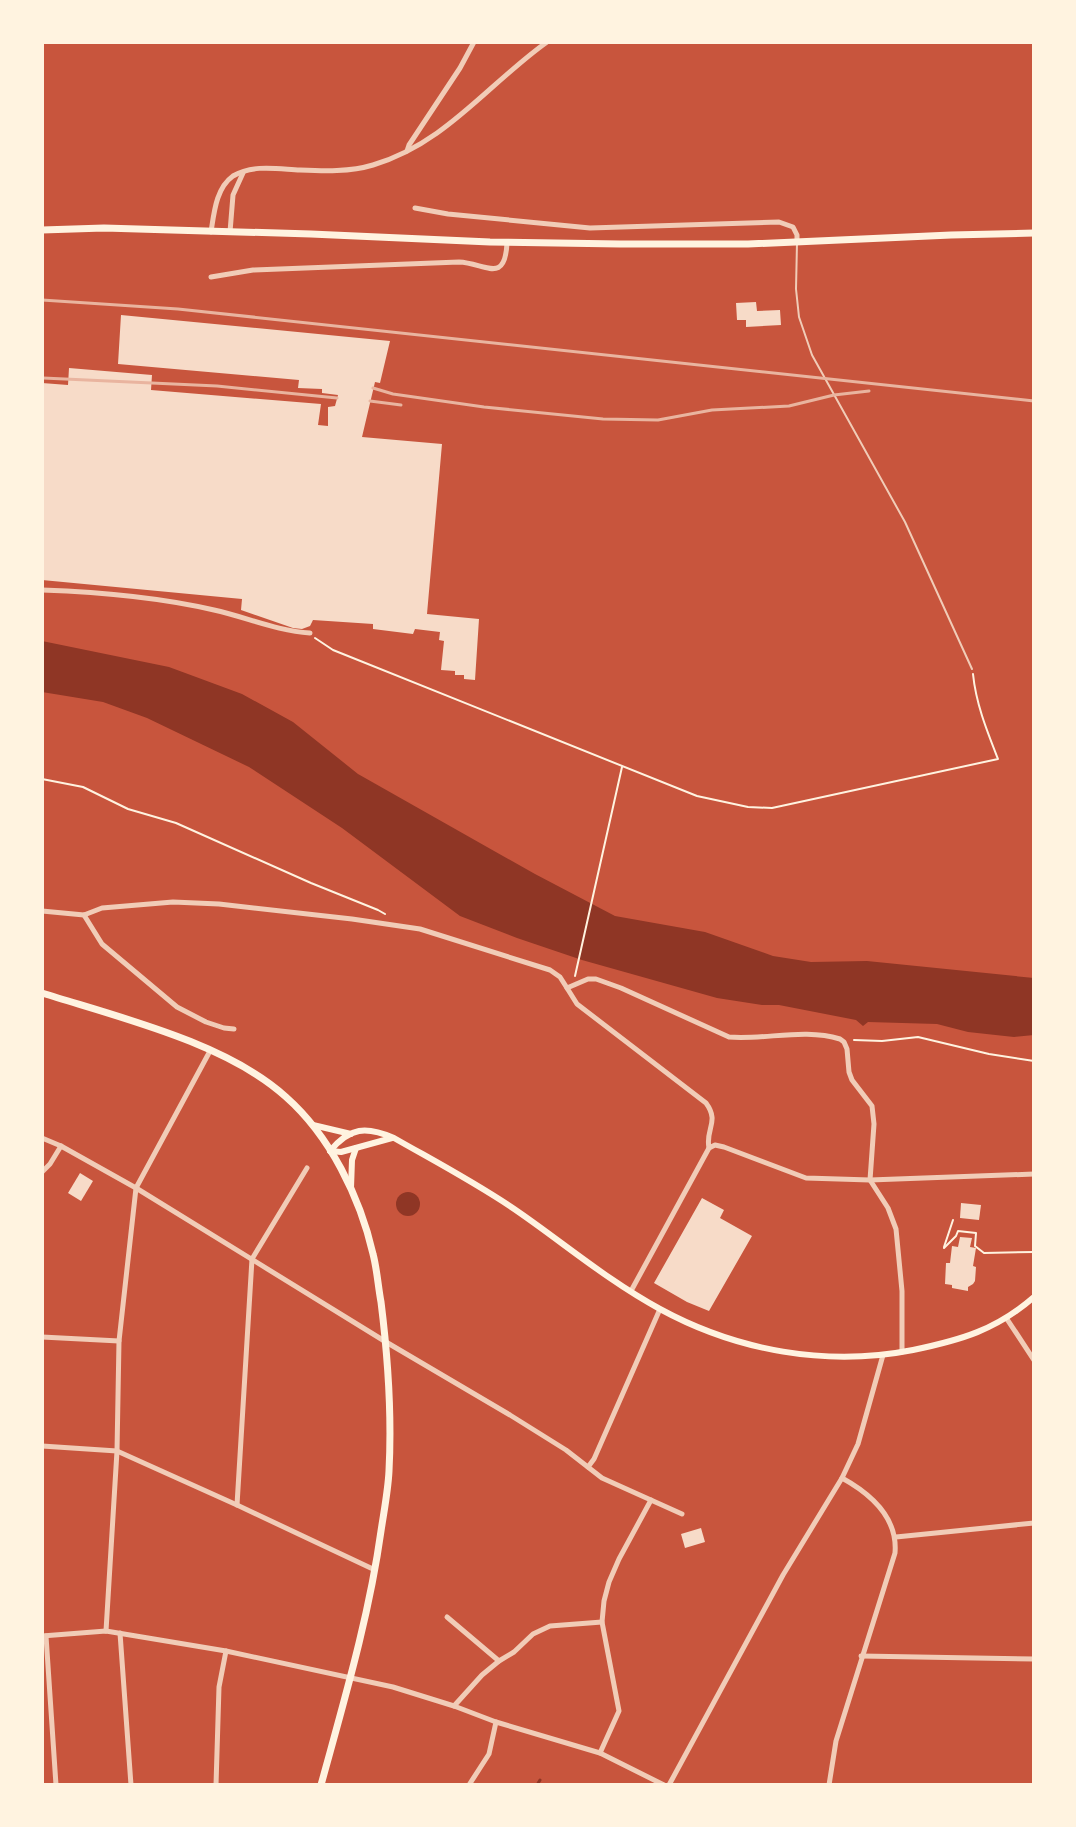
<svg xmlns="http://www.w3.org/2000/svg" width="1076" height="1827" viewBox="0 0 1076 1827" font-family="'PT Sans',sans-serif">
	<rect width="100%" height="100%" fill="#c8553d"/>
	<g fill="#8f3625">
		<path d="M42,641L169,667L242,694L293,722L358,774L535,874L615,916L705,932L773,956L811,962L867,961L1034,978V1035L1014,1037L968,1032L937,1024L868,1022L863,1026L856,1020L779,1005H762L717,998L582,960L517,938L460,916L342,828L249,767L147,718L103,702L42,692Z"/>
		<circle cx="408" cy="1204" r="12"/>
	</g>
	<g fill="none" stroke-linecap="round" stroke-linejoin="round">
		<path stroke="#8f3625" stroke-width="3" d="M537,1785L540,1780"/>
	</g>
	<g fill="#f7dbc8">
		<path d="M756,302L757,311L780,310L781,325L746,327V320H737L736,303Z"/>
		<path d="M121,315L390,341L380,383L375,382L362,437L442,444L427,614L479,619L475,680L464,679V675H455V671L441,670L444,641L439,640L440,632L415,629L413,634L373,629V624L313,620L310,626L302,629L293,628L241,610L242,599L42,580V383L68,385L69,368L152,375L151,390L321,404L318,425L328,426V407L335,406L338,395L322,393V389L298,388L299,380L118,364Z"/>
		<path d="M80,1173L93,1181L81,1201L68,1193Z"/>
		<path d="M702,1198L724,1210L720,1218L752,1236L709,1311L687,1302L654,1283Z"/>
		<path d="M961,1203L981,1205L979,1220L960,1218Z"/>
		<path d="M960,1237L972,1238L970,1247L976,1248L973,1266L976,1267L975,1281L973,1284L968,1287V1291L952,1288V1285L945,1284L946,1263H950L952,1246L958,1247Z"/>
		<path d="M701,1528L705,1542L685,1548L681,1534Z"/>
	</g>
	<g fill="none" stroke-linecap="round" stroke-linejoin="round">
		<g stroke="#fff3e0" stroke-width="2">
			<path d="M315,638L333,650L697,796L748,807L772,808L998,759C987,731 976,704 973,674"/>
			<path d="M42,779L83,787L128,809L176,823L311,883L378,910L385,914"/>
			<path d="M575,976L622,767"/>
			<path d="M854,1040L882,1041L918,1037L989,1054L1034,1061"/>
			<path d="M944,1247L953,1220"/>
			<path d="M944,1248L956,1236L958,1231L976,1233L975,1246L984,1253L1034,1252"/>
		</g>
		<path stroke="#f1ccb7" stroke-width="2" d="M797,243L796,289L799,317L812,355L905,522L972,669"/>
		<g stroke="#f1ccb7" stroke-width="5">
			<path d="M407,151L409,145L460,68L474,42"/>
			<path d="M415,208L448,214L590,228L779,222L793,227L797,235V242"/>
			<path d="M211,232C214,213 216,188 233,176C253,164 278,169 300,170C324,171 350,172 373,165C445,144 488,84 547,42"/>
			<path d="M230,232L233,195L243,173"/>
			<path d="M211,277L253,270L459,262C485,263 505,285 507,243"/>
			<path d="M42,590C99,592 158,597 214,610C246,617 277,631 310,633"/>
			<path d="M42,911L84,915L102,908L173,902L219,904L352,919L420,929L550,970L560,977L567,988L588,979H596L621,988L729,1037C766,1040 804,1028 840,1039L844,1042L847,1049L849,1072L852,1080L872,1106L874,1124L870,1180L888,1208L896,1229L902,1291V1352"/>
			<path d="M84,915L102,944L177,1007L206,1022L224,1028L234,1029"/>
			<path d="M567,988L577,1004L706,1103C720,1122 705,1129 709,1148"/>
			<path d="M42,1138L61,1146L136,1188L386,1342L510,1415L566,1450L602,1478L682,1514"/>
			<path d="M42,1172L50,1164L61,1146"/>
			<path d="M631,1291L709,1148L715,1145L724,1147L806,1178L870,1180L1034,1174"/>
			<path d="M1007,1319L1034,1360"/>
			<path d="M42,1337L119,1341"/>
			<path d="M42,1446L117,1451L237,1505L375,1570"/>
			<path d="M588,1467L594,1459L660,1309"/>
			<path d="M237,1505L252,1259L307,1168"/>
			<path d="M896,1537L1034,1523"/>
			<path d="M447,1617L499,1661"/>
			<path d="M106,1631L117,1451L119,1341L136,1188L210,1051"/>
			<path d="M120,1633L131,1785"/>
			<path d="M42,1636L106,1631L226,1651L393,1687L454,1706L496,1722L600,1753L664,1785"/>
			<path d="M46,1636L56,1785"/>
			<path d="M861,1656L1034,1659"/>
			<path d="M454,1706L482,1675L499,1661L514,1652L533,1634L550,1626L602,1622"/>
			<path d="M600,1753L619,1711L602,1622L604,1601L609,1582L619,1559L651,1500"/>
			<path d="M216,1785L219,1687L226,1651"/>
			<path d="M469,1785L489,1754L496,1722"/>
			<path d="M669,1785L783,1575L842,1478L858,1444L883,1355"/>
			<path d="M829,1785L836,1741L895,1553C898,1517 871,1494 842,1478"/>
		</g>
		<g stroke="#fff3e0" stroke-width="6">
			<path d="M313,1125L351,1134"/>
			<path d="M330,1151C350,1127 366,1126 394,1138C436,1162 480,1185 520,1213C566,1245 610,1282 660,1309C737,1351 827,1367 913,1350C961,1340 996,1330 1034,1297"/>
			<path d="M330,1151L341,1152L392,1138"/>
			<path d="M351,1188L352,1160L356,1148"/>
		</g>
		<g stroke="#fff3e0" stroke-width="7">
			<path d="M42,230L104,228L311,234L490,242L620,244H748L951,235L1034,233"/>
			<path d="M42,993C118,1017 227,1043 286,1097C330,1136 360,1197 373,1254C377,1269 378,1286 381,1302C388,1358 392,1414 389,1471C388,1491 384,1511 381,1531C369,1617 344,1701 321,1785"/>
		</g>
		<g stroke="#e9b49f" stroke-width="3">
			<path d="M42,300L178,309L1034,401"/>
			<path d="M43,378L217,386L337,398"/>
			<path d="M373,388L393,394L484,407L603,419L658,420L712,410L789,406L834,395L869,391"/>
			<path d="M370,401L401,405"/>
		</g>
	</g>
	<rect width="1076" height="1827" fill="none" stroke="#fff3e0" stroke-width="88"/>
</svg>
